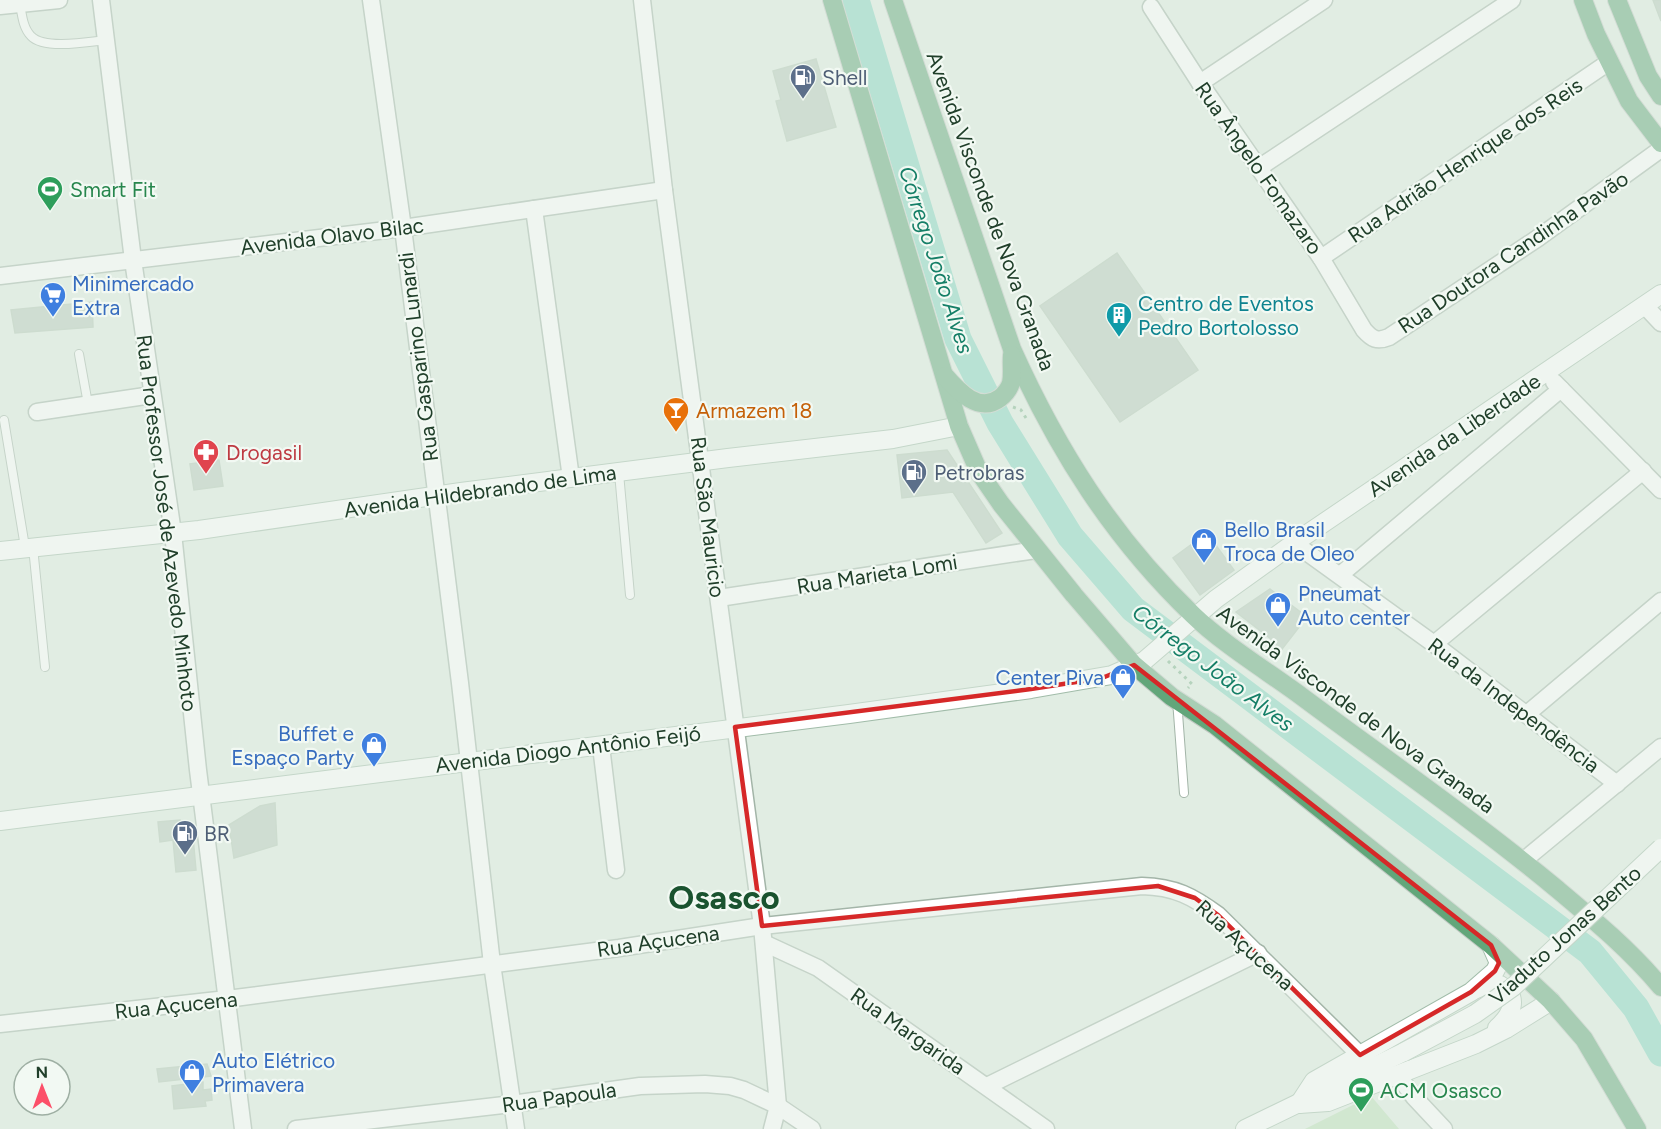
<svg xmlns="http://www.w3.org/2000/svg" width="1661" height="1129" viewBox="0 0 1661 1129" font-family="Figtree,sans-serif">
	<rect width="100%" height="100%" fill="#e1ede3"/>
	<path fill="#bde0b8" d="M1371,1096L1399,1129H1305Z"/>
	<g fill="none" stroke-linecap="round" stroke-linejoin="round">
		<path stroke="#85d6c2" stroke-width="27" d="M856,0L958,339L1000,423L1070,536L1133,609L1590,952L1636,1008L1661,1053"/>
	</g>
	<g fill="#b9cbbd" stroke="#b3c7b7" stroke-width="1.5">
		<path d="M1653,0H1661V21Z"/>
		<path d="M816,59L836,127L787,141L776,101L781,100L773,71Z"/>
		<path d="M1117,253L1198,370L1120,422L1040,306Z"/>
		<path d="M92,302L93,327L15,333L11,310Z"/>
		<path d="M947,450L1002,533L986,543L953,492L902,498L897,455Z"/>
		<path d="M219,460L223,486L194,490L190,464Z"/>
		<path d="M1207,533L1234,570L1200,595L1173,558Z"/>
		<path d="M1270,589L1307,617L1279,653L1267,644L1271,639L1236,612Z"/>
		<path d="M275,803L277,845L234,858L229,825L260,806Z"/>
		<path d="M180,820L182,838L193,837L196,870L176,872L173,840L160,842L158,822Z"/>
		<path d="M207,1064L211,1076L159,1082L157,1069Z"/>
		<path d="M203,1082V1090L211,1089L212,1100L205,1101L206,1106L174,1109L172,1086Z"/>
	</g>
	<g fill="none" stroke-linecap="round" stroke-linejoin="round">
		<g stroke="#a3b5a8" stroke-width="10">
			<g id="lane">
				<path d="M20,4C22,15 23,28 31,36C44,50 88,42 106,40"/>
				<path d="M79,354L88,404"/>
				<path d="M4,420L25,547"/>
				<path d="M619,473L630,595"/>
				<path d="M33,547L45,667"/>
				<path d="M1177,700L1184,793"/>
			</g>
		</g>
		<g stroke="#a3b5a8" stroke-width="19">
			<g id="street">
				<path d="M101,0L133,260L173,533L198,770L243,1129"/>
				<path d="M371,0L403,228L460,683L492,964L516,1129"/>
				<path d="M642,0L664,190L762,926L778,1106L772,1129"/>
				<path d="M0,6L59,0"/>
				<path d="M1151,7L1200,83L1321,258L1364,330C1372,339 1377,342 1389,337L1538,238L1661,149"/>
				<path d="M1200,83L1324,0"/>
				<path d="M1260,167L1512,0"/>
				<path d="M534,209L571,478"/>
				<path d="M1321,258L1609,62"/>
				<path d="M0,276L403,228L664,190"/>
				<path d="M1645,306L1661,323"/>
				<path d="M1554,382L1661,490"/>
				<path d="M37,412L152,395"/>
				<path d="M1294,543L1434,644L1617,784"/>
				<path d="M1340,575L1561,389"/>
				<path d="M719,598L1036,550"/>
				<path d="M1434,644L1643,471"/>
				<path d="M1527,714L1661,601"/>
				<path d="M601,746L616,870"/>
				<path d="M1523,861L1661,747"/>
				<path d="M764,943L818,968L1046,1129"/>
				<path d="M0,1024L227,999L619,948L762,926L1142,886C1175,887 1192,896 1218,915L1360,1055"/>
				<path d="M1397,1074L1414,1097L1444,1129"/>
				<path d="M987,1086L1258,953"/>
				<path d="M296,1129L512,1104L640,1086L705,1084L730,1086L744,1090L778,1106L812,1129"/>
			</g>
		</g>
		<g stroke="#a1bca9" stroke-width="20">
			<g id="secondary">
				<path d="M0,551L199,530L461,492L728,458L893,439L959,426"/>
				<path d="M0,821L849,714L1031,689L1112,675L1144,661L1216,599L1294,543L1661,294"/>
				<path d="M1474,990L1484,986L1500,985C1520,997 1512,1015 1497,1028"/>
				<path d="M1299,1104L1328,1102L1476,1044L1506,1029L1551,1001"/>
				<path d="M1299,1104L1314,1081L1471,992L1495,971L1499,963L1491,945"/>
				<path d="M1245,1129L1404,1052"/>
			</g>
		</g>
		<g stroke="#c1c9c3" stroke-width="20">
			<g id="primary">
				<path d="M832,0L959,426L979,472L1001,504L1074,595L1134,665L1172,697L1215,725L1491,945L1551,1001L1584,1039L1637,1129"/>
				<path d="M893,0L1012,349C1058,451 1112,537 1193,615C1223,644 1267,671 1301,696C1387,760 1475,821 1557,889C1594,920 1630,950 1661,987"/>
				<path d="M1583,0L1596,34L1629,101L1661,143"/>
				<path d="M1617,0L1648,76L1661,96"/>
				<path d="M945,376C958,391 979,414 1000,398C1005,394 1009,389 1011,383C1013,374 1011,364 1012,355"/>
			</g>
		</g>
		<g stroke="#7fb38e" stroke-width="3" stroke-dasharray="3 4.5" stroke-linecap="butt">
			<path d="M1013,407L1021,410L1026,418"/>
			<path d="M1168,661L1192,684L1188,688"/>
		</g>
		<use href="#lane" stroke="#fff" stroke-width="8"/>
		<use href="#street" stroke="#fff" stroke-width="16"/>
		<use href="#secondary" stroke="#fff" stroke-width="18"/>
		<use href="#primary" stroke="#62a67a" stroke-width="18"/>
		<g stroke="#a1bca9" stroke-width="20" stroke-linecap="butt">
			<path id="secondary-bridge" d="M1404,1052L1475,1014L1513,987L1661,848"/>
		</g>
		<use href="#secondary-bridge" stroke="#fff" stroke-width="18"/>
	</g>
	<path d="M0 0H1661V1129H0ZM1134,665L1491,945L1499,963L1495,971L1471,992L1360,1055L1218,915L1195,898L1158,886L762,926L735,727L1031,689L1102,678Z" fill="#e1ede3" fill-opacity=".55" fill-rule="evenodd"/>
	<path fill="none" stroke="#d62828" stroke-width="4.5" stroke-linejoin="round" d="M1134,665L1491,945L1499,963L1495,971L1471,992L1360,1055L1218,915L1195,898L1158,886L762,926L735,727L1031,689L1102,678Z"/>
	<defs>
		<g id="fuel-pin" transform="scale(1.35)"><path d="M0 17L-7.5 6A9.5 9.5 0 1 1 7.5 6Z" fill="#5c6f8a" stroke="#f2f9f3"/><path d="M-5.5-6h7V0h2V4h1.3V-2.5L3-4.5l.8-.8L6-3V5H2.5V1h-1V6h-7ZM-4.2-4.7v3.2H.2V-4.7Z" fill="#fff"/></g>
		<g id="stadium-pin" transform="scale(1.35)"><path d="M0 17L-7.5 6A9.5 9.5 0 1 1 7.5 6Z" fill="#2e9e5b" stroke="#f2f9f3"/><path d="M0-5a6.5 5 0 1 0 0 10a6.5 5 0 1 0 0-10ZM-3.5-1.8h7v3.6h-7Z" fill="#fff"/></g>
		<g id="supermarket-pin" transform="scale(1.35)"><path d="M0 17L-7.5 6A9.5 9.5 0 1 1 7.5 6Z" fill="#3f7fe0" stroke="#f2f9f3"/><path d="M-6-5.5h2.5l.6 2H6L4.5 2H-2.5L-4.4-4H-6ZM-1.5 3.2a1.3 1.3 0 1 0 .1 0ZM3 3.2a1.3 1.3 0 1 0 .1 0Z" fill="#fff"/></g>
		<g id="building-pin" transform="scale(1.35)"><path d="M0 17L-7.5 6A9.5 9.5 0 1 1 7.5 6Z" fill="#0f9aa8" stroke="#f2f9f3"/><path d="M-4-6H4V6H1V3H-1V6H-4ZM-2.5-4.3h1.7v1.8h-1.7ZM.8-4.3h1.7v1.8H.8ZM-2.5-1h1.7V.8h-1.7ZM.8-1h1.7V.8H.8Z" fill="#fff"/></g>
		<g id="bar-pin" transform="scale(1.35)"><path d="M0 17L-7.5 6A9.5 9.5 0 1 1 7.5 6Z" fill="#e8710a" stroke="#f2f9f3"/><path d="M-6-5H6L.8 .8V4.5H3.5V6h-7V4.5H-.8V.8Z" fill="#fff"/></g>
		<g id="pharmacy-pin" transform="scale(1.35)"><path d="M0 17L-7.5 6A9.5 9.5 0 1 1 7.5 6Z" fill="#e0444e" stroke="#f2f9f3"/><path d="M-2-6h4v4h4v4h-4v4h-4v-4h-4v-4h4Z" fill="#fff"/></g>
		<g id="shop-pin" transform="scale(1.35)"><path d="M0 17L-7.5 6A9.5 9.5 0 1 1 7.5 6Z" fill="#3f7fe0" stroke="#f2f9f3"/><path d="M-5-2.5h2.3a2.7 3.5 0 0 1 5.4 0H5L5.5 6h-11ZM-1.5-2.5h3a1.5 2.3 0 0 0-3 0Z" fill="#fff"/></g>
	</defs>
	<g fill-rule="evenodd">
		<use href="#fuel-pin" x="803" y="77"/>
		<use href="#stadium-pin" x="50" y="189"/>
		<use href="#supermarket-pin" x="53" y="295"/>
		<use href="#building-pin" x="1119" y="315"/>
		<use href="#bar-pin" x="676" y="410"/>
		<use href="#pharmacy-pin" x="206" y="452"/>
		<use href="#fuel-pin" x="914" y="472"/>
		<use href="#shop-pin" x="1204" y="541"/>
		<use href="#shop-pin" x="1278" y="605"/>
		<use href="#shop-pin" x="1123" y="677"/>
		<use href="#shop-pin" x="374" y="745"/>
		<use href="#fuel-pin" x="185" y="833"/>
		<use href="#shop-pin" x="192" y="1072"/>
		<use href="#stadium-pin" x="1361" y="1090"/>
	</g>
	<g text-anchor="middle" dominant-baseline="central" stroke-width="4.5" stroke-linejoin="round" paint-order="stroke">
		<g font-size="21" fill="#4e5e75" stroke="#f2f9f3" text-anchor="start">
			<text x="822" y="77">Shell</text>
			<text x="934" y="472">Petrobras</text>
			<text x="204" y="833">BR</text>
		</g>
		<g font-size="21" fill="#203f2a" stroke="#f2f9f3">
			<text transform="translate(1465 160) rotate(-34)">Rua Adrião Henrique dos Reis</text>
			<text transform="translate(1259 168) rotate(55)">Rua Ângelo Fomazaro</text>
			<text transform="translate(991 211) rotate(70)">Avenida Visconde de Nova Granada</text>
			<text transform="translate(332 236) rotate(-7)">Avenida Olavo Bilac</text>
			<text transform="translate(1513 252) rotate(-34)">Rua Doutora Candinha Pavão</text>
			<text transform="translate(418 357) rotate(-97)">Rua Gasparino Lunardi</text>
			<text transform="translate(1454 435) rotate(-34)">Avenida da Liberdade</text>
			<text transform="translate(480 491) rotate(-8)">Avenida Hildebrando de Lima</text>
			<text transform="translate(708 517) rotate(83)">Rua São Mauricio</text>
			<text transform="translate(167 523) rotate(83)">Rua Professor José de Azevedo Minhoto</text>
			<text transform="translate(877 574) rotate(-9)">Rua Marieta Lomi</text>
			<text transform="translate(1514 705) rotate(37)">Rua da Independência</text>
			<text transform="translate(1356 709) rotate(36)">Avenida Visconde de Nova Granada</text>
			<text transform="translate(568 749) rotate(-7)">Avenida Diogo Antônio Feijó</text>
			<text transform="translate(1565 935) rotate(-42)">Viaduto Jonas Bento</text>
			<text transform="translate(658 941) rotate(-8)">Rua Açucena</text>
			<text transform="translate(1245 945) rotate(42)">Rua Açucena</text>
			<text transform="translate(176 1005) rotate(-6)">Rua Açucena</text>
			<text transform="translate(908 1031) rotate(35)">Rua Margarida</text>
			<text transform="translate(559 1097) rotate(-8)">Rua Papoula</text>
		</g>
		<g font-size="21" fill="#27864d" stroke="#f2f9f3" text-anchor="start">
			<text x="70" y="189">Smart Fit</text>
			<text x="1380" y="1090">ACM Osasco</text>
		</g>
		<g font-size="21" fill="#366cbe" stroke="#f2f9f3" text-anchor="start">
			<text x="72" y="283">Minimercado<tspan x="72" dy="24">Extra</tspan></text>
			<text x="1224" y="529">Bello Brasil<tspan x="1224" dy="24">Troca de Oleo</tspan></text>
			<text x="1298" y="593">Pneumat<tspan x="1298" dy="24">Auto center</tspan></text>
			<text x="1104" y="677" text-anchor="end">Center Piva</text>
			<text x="354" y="733" text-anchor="end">Buffet e<tspan x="354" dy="24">Espaço Party</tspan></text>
			<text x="212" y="1060">Auto Elétrico<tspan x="212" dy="24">Primavera</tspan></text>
		</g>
		<g font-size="21" fill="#0d838f" stroke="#f2f9f3" text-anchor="start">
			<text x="1138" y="303">Centro de Eventos<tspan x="1138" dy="24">Pedro Bortolosso</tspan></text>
		</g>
		<g font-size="21" fill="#c56008" stroke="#f2f9f3" text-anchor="start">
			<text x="696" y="410">Armazem 18</text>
		</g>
		<g font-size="21" fill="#be3a42" stroke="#f2f9f3" text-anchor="start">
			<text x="226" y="452">Drogasil</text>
		</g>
		<g font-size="22" font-style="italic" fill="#157f67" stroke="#f2f9f3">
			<text transform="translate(936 260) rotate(72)">Córrego João Alves</text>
			<text transform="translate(1213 668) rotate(37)">Córrego João Alves</text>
		</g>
		<g font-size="33" font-weight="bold" fill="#1a532f" stroke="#f2f9f3">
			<text x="724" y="897">Osasco</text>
		</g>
	</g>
	<g transform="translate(42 1087) rotate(359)"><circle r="28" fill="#f2f9f3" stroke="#9eafa3" stroke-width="1.5"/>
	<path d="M0-4.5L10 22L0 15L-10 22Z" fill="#fc5069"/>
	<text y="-9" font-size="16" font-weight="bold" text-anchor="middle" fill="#203f2a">N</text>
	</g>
</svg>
